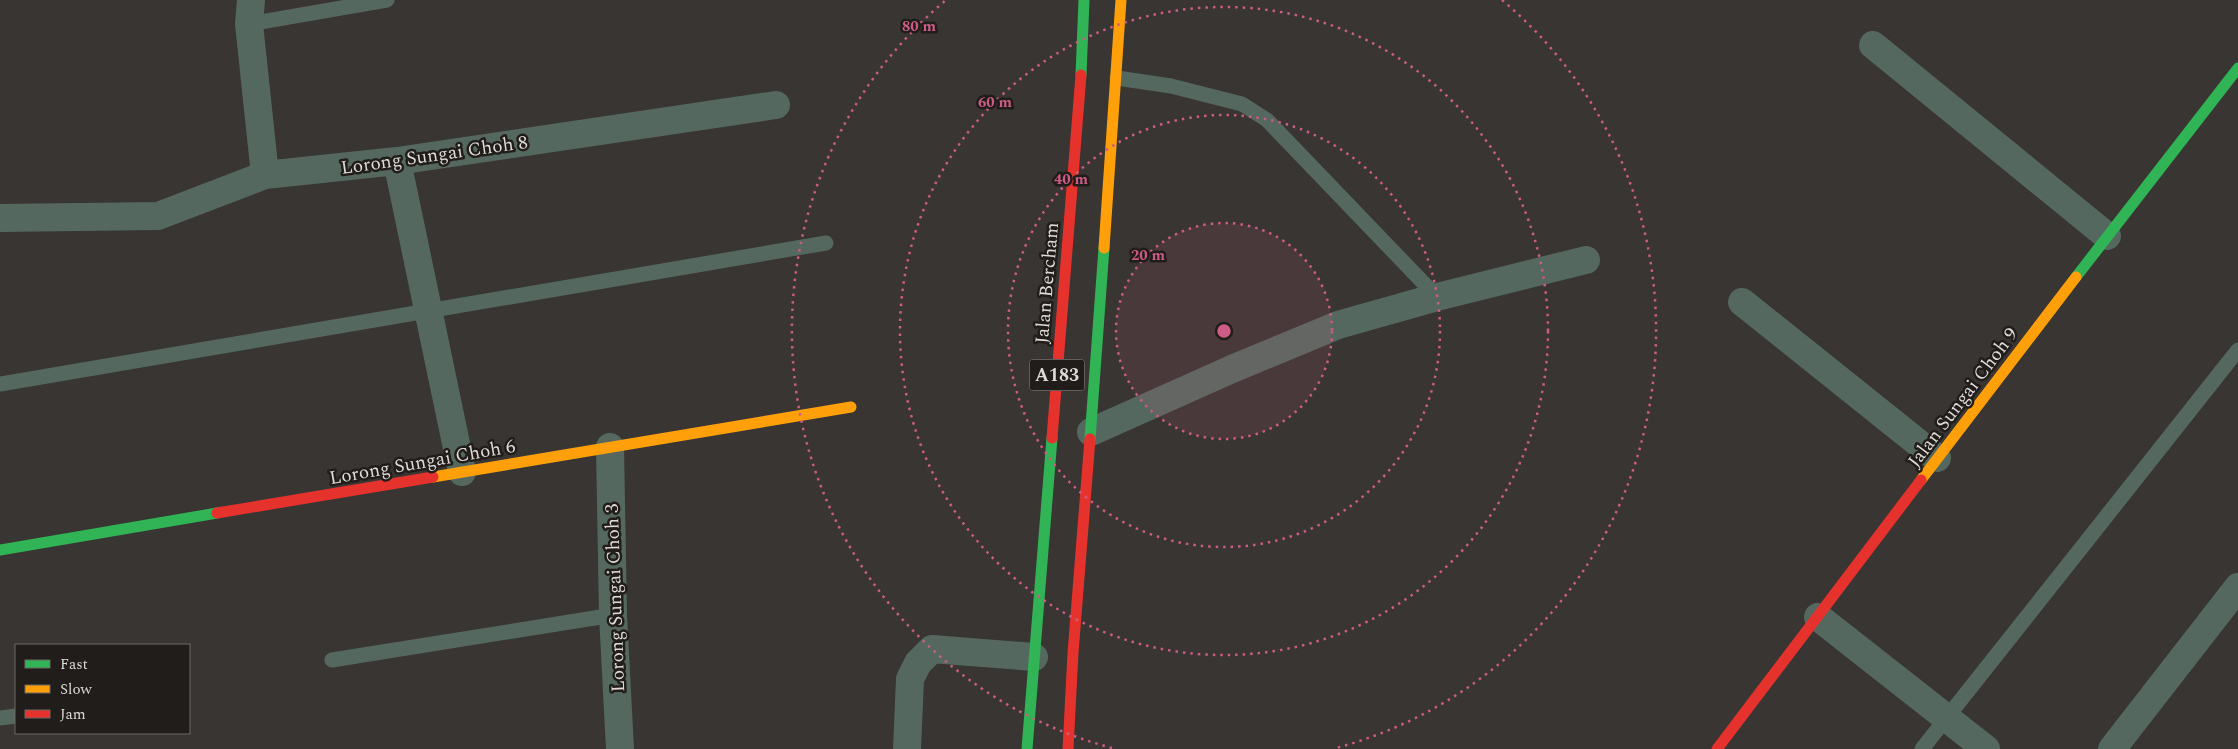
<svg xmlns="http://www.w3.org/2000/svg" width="2238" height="749" font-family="Spectral,serif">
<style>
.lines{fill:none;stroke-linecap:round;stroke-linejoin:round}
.lane{stroke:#55685f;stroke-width:15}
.street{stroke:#55685f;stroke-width:28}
.fast{stroke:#30b455;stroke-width:11}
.slow{stroke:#ff9f0a;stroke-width:11}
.jam{stroke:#e5322d;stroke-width:11}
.ring{fill:none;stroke:#cc5c86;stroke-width:2.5;stroke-dasharray:2.5 5}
.labels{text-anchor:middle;stroke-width:5;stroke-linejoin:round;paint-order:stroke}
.shield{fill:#201d1a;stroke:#a6a19e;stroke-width:1}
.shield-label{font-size:18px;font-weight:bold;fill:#dfdad6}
.street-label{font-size:19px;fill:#dfdad6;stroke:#201d1a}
.centre{fill:#cc5c86;stroke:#201d1a;stroke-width:2.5}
.ring-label{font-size:15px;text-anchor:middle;font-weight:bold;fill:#cc5c86;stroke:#201d1a;stroke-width:5;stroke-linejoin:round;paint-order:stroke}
</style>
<rect width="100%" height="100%" fill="#383532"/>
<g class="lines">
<path class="lane" d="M249,24l138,-24
M1117,78l54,8 71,18 25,16 170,177
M0,384l826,-141
M332,660l281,-45
M0,718l16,-2
M1922,749l316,-399"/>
<path class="street" d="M251,0l-2,24 16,151 132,-14 379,-56
M1873,45l234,191
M397,161l65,311
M0,218l158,-2 107,-41
M1742,302l195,156
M1091,432l141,-63 106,-44 99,-28 149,-37
M610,447l3,168 7,134
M1818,617l168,132
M907,749l3,-70 8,-16 14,-14 102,8
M2112,749l126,-162"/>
<path class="fast" d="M1081,75l3,-75
M2076,277l162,-209
M1090,439l14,-191
M0,550l217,-37
M1027,749l25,-311"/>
<path class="slow" d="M1104,248l17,-248
M433,477l418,-70
M1921,480l155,-203"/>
<path class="jam" d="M1052,438l29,-363
M217,513l216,-36
M1068,749l5,-96 17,-214
M1717,749l204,-269"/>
</g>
<circle cx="1224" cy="331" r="108" fill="#cc5c86" fill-opacity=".12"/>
<g class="ring">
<circle cx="1224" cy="331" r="108"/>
<circle cx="1224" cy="331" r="216"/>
<circle cx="1224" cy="331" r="324"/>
<path d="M1112 748A432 432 0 0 1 946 0M1502 0A432 432 0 0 1 1336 748"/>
</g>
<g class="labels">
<rect class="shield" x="1029.5" y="359.5" width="55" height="31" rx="4"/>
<g class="shield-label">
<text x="1057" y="381">A183</text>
</g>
<g class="street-label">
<text transform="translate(434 154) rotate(-8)" y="7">Lorong Sungai Choh 8</text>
<text transform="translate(1046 283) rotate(-85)" y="7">Jalan Bercham</text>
<text transform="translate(1962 397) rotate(-53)" y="7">Jalan Sungai Choh 9</text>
<text transform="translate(422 461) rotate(-10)" y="7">Lorong Sungai Choh 6</text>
<text transform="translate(614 598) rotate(-92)" y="7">Lorong Sungai Choh 3</text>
</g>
</g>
<circle cx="1224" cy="331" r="8" class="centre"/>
<g class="ring-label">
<text x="919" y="31">80 m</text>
<text x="995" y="107">60 m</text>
<text x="1071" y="184">40 m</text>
<text x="1148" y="260">20 m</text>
</g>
<rect x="15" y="644" width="175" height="90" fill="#201d1a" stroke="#6c6965"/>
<rect x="25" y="660" width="25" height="8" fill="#30b455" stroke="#6c6965"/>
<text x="60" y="669" font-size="15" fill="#dfdad6">Fast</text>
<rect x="25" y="685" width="25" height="8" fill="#ff9f0a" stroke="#6c6965"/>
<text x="60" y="694" font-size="15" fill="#dfdad6">Slow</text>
<rect x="25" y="710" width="25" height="8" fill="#e5322d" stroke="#6c6965"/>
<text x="60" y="719" font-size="15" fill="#dfdad6">Jam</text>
</svg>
